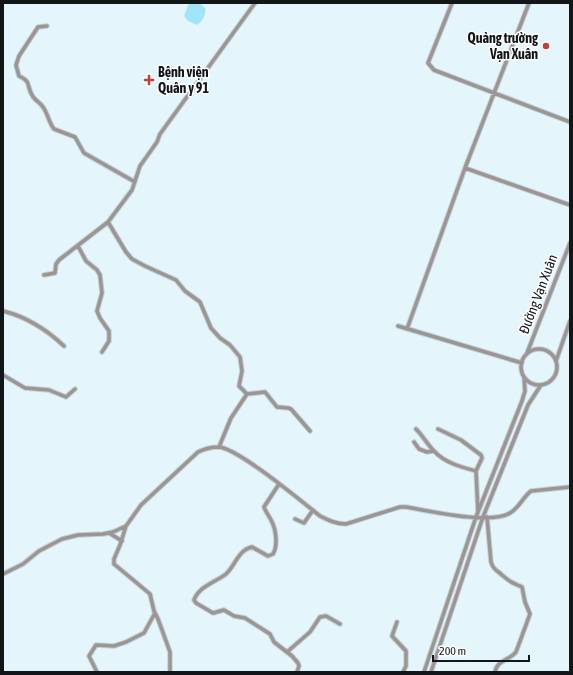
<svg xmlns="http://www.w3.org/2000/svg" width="573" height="675" font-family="'Asap Condensed',sans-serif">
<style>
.water{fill:#a2e5fb}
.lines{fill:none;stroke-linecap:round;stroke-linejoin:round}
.minor-casing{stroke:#c2d1d7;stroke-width:5.5}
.minor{stroke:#9d9594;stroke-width:3.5}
.poi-dot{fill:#cb3e35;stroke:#fff;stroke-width:1.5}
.labels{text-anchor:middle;stroke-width:3;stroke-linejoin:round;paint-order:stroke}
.poi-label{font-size:14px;font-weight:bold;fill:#111719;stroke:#fff;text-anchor:end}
.street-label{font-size:14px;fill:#111719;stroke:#fff}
</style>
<rect width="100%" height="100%" fill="#e4f5fb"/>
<path class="water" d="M189,3h11l5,5c2,6 -3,14 -8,17l-9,-4 -4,-5z"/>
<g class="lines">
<g class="minor-casing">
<path id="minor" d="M452,3l-24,60 6,7 136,52
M47,26l-9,1 -19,29 -3,9 3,11c13,6 7,9 13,19 2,5 8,7 11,12 5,7 6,16 11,22l21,8 9,16 51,29
M465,168l105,37
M78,246l8,15 11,9 3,5 2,18 -5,18 3,7 9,13v10l-7,11
M44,275l11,-2 1,-9 3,-4 49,-38
M3,311c24,6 44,19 61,35
M398,326l124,37
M407,329l58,-161 64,-165
M521 367a18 18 0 1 1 36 0a18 18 0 1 1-36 0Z
M527,353l43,-110
M556,361l14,-40
M3,375l22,13 24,2 17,7 9,-8
M247,394l18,-2 12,15 11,1 3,1 19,22
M416,429c7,7 11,15 18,22 11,12 27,16 42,20
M438,429l23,11 20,15 1,3 -6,13 2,41
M414,442l5,7 8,3 7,-1
M219,447l12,-29 16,-24 -8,-8 3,-15 -2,-14 -10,-12 -10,-7 -9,-10 -11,-26 -15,-11 -9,-11 -31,-14 -13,-7 -6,-7 -18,-30 24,-32 8,-24 17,-24 3,-8 95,-131
M279,484l-15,23c2,6 6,10 8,15 4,8 6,24 1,32l-5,2 -16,-9c-14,3 -17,19 -26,27 -10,8 -27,12 -32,26l2,3 17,10 11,-3 10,6 11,2 25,16 4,8 18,14 6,7 1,3 -2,6
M487,517l4,45c3,9 5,7 11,13 8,7 11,8 20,12l3,15 5,12 -14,38c-6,8 -19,8 -21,20
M295,519l9,4 9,-13
M126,526l-6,19 -6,14v5l36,30 4,17 4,8 12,33v20
M109,533l13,8
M3,574l20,-10 16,-13 23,-12 16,-4 25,-1 10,-2 13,-6 15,-21 57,-53c6,-3 15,-5 21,-5 20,2 82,54 101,69 8,4 16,8 26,8l54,-17h6c23,4 84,18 104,6 9,-5 13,-16 21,-22l39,-4
M397,622l-5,14 14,15v15l-3,6
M287,652l23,-20 10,-15 6,-1 14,8
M97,672l-8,-16 7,-11 18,1 12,-4 18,-9 11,-20
M424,672l52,-155 46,-116 3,-10 -1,-14
M431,672l52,-155 45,-112 13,-20"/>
</g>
<use href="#minor" class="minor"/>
</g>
<g class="poi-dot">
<circle cx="546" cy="46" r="4"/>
<path d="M147 74h4v4h4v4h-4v4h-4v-4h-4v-4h4z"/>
</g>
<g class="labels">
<g class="poi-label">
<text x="538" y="43">Quảng trường<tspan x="538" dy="16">Vạn Xuân</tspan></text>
<text x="158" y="77" text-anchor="start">Bệnh viện<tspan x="158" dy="16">Quân y 91</tspan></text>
</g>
<g class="street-label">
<text transform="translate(538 294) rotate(-69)" y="5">Đường Vạn Xuân</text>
</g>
</g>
<rect width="573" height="675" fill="none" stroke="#111719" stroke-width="8"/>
<path d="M433 655v6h96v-6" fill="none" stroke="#111719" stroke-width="2"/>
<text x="439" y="655" font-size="12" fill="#111719" stroke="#ffffff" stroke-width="3" paint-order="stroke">200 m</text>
</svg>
